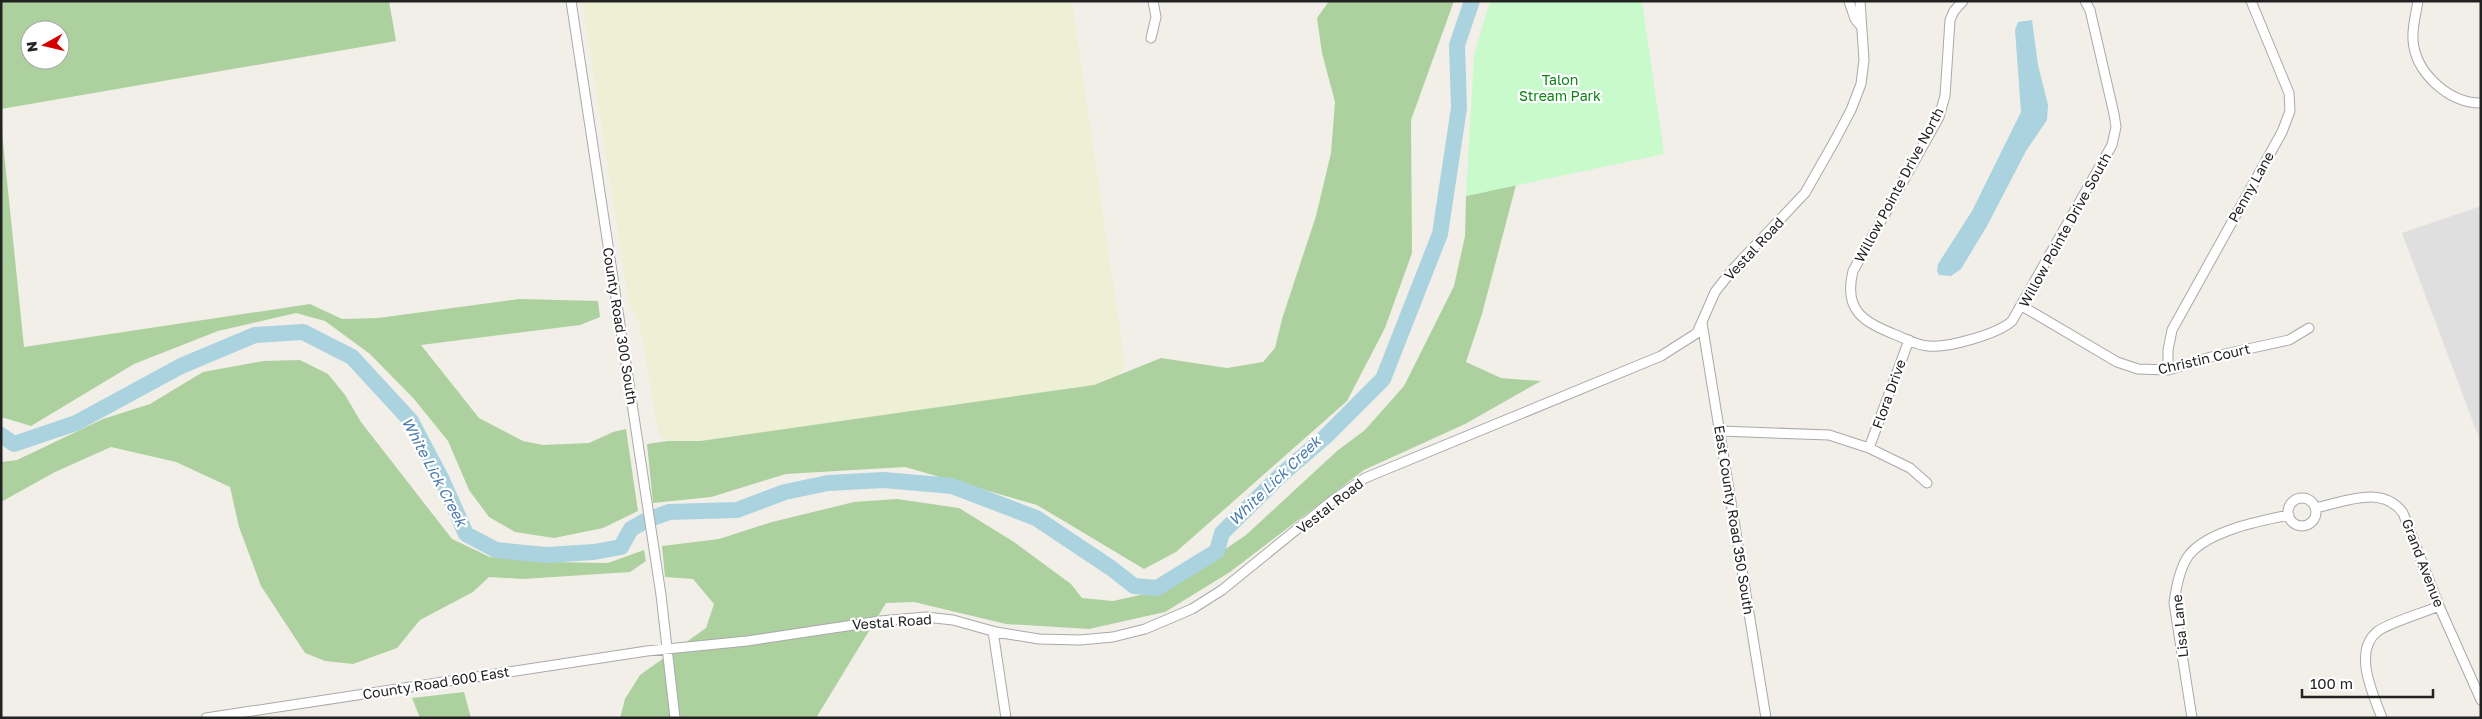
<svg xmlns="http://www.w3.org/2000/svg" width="2482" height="719" font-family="'Golos Text',sans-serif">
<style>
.residential{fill:#e0dfdf}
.farmland{fill:#eef0d5}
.forest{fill:#add19e;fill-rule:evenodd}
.park{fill:#c8facc}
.water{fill:#aad3df}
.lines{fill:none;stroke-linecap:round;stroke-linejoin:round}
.river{stroke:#aad3df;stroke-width:16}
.minor-casing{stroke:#a9a9a9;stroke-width:11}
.minor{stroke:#fff;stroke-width:9}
.labels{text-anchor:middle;stroke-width:4.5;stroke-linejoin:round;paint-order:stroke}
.park-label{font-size:14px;fill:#0c8416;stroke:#fff}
.street-label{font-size:14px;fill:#222;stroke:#fff}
.water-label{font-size:15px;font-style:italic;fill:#4a7aab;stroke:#fff}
</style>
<rect width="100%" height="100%" fill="#f2efe9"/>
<path class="residential" d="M2481,206v237l-79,-210z"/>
<path class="farmland" d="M582,1h490l53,364 -5,9 -26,11 -394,56h-32l-7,-4 -4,-10 -17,-101 -11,-21z"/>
<path class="forest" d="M1,1h388l7,40 -395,68zM30,30h30v30h-30z
M1329,1h125l-43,119 1,133 -27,75 -38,73 -171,151 -32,17 -107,-64 -132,-38 -119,7 -75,23 -58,6 -6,-59 21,-3h32l394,-56 67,-27 66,10 36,-6 12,-14 7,-29 34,-103 15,-63 4,-51 -13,-49 -5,-35z
M1,122l23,225 286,-43 32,15 36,-1 142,-19 78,2 2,16 -20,8 -159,20 58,73 44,23 20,4 46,-2 24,-11 13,-3 12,82 -35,17 -49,10 -39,-6 -26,-15 -20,-27 -21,-49 -34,-42 -44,-45 -45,-33 -29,-8 -78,18 -84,33 -103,62 -30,-9z
M1516,185l-34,129 -16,48 35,16 40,3 -76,43 -101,46 -134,102 -65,40 -76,17 -83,-5 -92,-22 -28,1 -70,115h-196l5,-19 15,-24 66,-47 8,-24 -21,-25 -28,-2 -3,-31 57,-7 53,-17 82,-20 43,-3 62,9 55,34 57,42 11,14 31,3 54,-12 79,-54 91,-84 28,-21 39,-44 50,-100 11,-50 1,-40z
M300,360l28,14 17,21 16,27 91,117 38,18 59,5 59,1 36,-13 2,11 -16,11 -107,7 -34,-2 -16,15 -53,28 -23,28 -44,16 -28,-3 -20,-8 -44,-67 -22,-59 -9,-40 -54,-25 -65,-15 -56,25 -54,30v-40l16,-2 86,-41 47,-15 53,-32 60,-11z
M464,692l7,26h-51l-8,-20z"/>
<path class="park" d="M1490,1h152l22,153 -198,42 8,-141z"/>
<path class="water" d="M2032,20l6,45 10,40 -1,15 -21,31 -39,75 -26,43 -10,7 -12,-1 -2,-4 1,-7 34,-53 49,-99 -6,-82 3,-8z"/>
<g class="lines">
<path class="river" d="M1,435l13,9 62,-21 105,-57 74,-31 48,-3 49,25 59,64 31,59 24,54 30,16 50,5 48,-3 27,-5 10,-18 14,-8 24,-9 68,-2 48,-18 43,-9 56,-3 68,6 84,32 75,50 23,18 23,2 60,-37 5,-18 60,-59 43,-37 58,-58 57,-145 19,-126 -2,-63 15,-44"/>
<g class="minor-casing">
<path id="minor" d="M571,1l90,594 14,123
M1849,1l6,18 5,6
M1963,1l-9,10 -4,9 -5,76 -6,21 -86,154c-10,40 11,51 43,64 10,4 22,11 33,11 19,2 69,-12 83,-25l100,-176 4,-18 -2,-13 -24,-104 -5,-9
M2418,1c-2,13 -6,26 -5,39 2,32 35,63 68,63
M1151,38l5,-21 -3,-16
M2022,306l95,56 21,7 30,1 43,-13 78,-17 20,-12
M1702,323l64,395
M2168,370v-20l4,-20 110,-198 8,-21 -1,-18 -38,-92
M1720,431l109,4 40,13 41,20 17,15
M1869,448l40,-108
M2288 512a14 14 0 1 1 28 0a14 14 0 1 1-28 0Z
M2315,508c30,-6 67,-24 88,5l36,93 42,94
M993,631l13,87
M206,718l441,-67 100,-10 133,-20 46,-4 27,3 43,12 43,7 41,1 33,-3 32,-8 47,-20 30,-19 111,-90 32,-22 296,-122 36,-23 18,-41 18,-23 72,-76 29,-51 17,-32 10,-26 3,-24 -4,-59
M2192,718l-18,-115c2,-15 6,-36 15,-48 19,-24 70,-34 100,-40
M2382,718c-9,-24 -30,-67 -4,-87 13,-9 45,-18 61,-25"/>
</g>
<use href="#minor" class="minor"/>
</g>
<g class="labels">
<g class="park-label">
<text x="1560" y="85">Talon<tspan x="1560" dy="16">Stream Park</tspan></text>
</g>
<g class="street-label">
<text transform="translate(1899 185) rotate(-62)" y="5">Willow Pointe Drive North</text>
<text transform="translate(2251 187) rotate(-61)" y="5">Penny Lane</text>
<text transform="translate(2065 230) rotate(-61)" y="5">Willow Pointe Drive South</text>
<text transform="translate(1754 249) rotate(-47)" y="5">Vestal Road</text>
<text transform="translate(620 326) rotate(81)" y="5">County Road 300 South</text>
<text transform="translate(2204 359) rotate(-13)" y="5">Christin Court</text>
<text transform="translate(1889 394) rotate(-70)" y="5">Flora Drive</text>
<text transform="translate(1330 506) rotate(-38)" y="5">Vestal Road</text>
<text transform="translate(1734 520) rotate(81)" y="5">East County Road 350 South</text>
<text transform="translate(2423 563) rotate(69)" y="5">Grand Avenue</text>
<text transform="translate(892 622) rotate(-4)" y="5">Vestal Road</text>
<text transform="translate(2180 626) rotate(-96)" y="5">Lisa Lane</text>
<text transform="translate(436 683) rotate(-9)" y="5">County Road 600 East</text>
</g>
<g class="water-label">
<text transform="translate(434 472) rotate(62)" y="5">White Lick Creek</text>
<text transform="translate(1275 481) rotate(-44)" y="5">White Lick Creek</text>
</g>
</g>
<rect width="2482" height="719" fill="none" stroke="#222222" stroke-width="5"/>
<g transform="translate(45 45) rotate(262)"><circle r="24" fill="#ffffff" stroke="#a7a7a7"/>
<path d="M0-4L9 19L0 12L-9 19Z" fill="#d40000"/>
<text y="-8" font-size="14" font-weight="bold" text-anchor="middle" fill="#222222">N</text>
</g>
<path d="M2302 689v8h131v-8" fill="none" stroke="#222222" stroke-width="2.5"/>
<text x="2310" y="689" font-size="15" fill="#222222" stroke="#ffffff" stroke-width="4" paint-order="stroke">100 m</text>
</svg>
